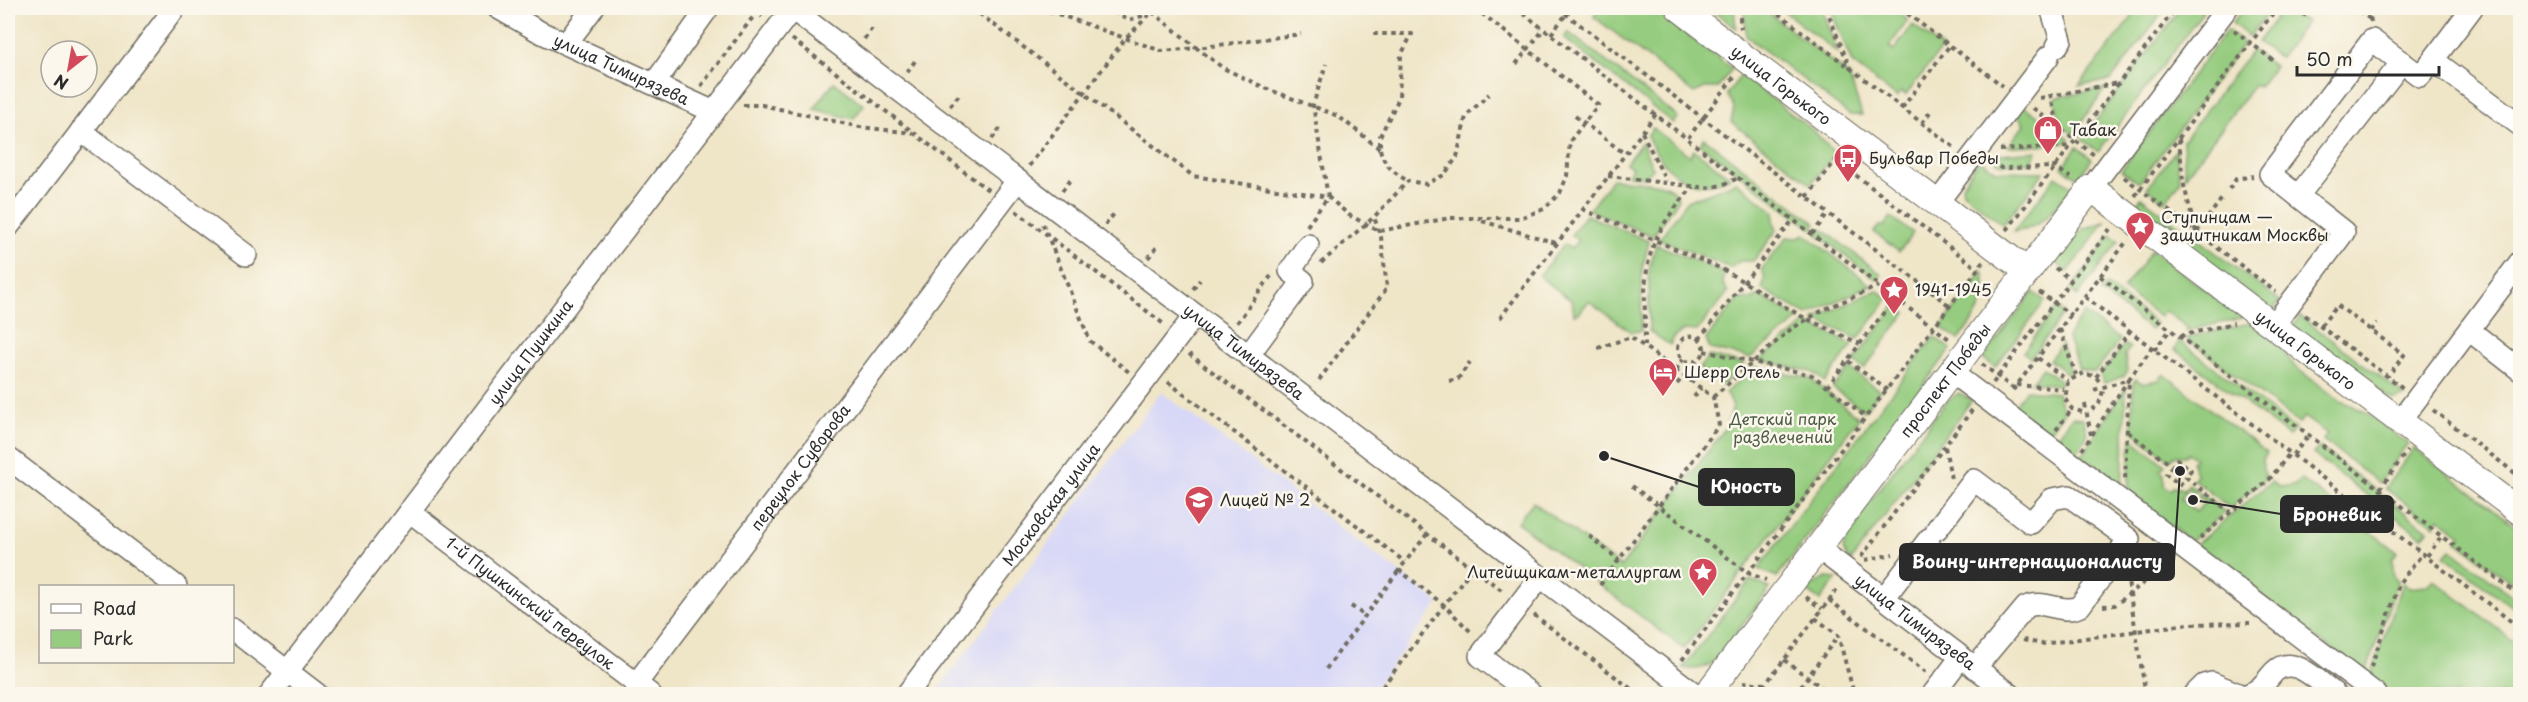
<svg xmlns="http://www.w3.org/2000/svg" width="2528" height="702" font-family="'Playpen Sans',sans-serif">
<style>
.built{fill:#d7d7f8}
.green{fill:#95cc7f;stroke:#607c55;stroke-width:1.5}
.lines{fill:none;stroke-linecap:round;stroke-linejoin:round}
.minor-casing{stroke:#706c62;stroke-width:24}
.major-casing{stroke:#706c62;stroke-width:28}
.path{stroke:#706c62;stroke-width:4;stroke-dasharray:4.5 4.5;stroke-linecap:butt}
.minor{stroke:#fff;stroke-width:21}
.major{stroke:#fff;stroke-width:26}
.labels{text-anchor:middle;stroke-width:5;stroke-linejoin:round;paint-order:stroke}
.street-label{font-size:16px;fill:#2b2b2b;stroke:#fbf7ec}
.poi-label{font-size:16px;fill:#2b2b2b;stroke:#fbf7ec;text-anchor:start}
.park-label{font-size:16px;fill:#4b5b44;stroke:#fbf7ec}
.leader{fill:none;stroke:#2b2b2b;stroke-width:2}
.callout-dot{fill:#2b2b2b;stroke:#fbf7ec;stroke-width:2}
.callout{fill:#2b2b2b;stroke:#2b2b2b;stroke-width:2}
.callout-label{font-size:18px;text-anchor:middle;font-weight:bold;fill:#fff}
</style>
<rect width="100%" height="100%" fill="#fbf7ec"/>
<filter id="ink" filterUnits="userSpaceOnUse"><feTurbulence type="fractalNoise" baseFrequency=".0167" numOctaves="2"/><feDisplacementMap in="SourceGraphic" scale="12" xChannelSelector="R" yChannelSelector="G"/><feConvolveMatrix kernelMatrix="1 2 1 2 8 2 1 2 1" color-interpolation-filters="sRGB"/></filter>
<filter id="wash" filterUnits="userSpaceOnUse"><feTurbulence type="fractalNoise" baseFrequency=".008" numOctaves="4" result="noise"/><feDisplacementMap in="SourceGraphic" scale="24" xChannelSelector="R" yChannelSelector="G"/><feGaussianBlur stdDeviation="1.35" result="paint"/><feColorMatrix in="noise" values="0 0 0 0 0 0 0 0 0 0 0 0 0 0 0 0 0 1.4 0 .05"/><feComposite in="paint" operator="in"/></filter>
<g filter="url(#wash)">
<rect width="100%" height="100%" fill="#efe5c7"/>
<path class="built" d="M1161,392l278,211 -69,91h-435z"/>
<path class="green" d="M1597,8h56l79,61 -14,19h-13l-11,5 -100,-76z
M1709,8h25l2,20z
M1744,8h18l87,67 13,40h-12l-104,-79z
M1780,8h41l17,45z
M1830,8h62l16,12 -19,27 5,3 19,-25 29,23 -36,47 -5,-3 -4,5 -45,-34z
M2139,8h27l-55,72 -32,6z
M2181,8h16l6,4 -105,140 -16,-13z
M2244,8h28l-23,29 -17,-14z
M2283,8l24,14 -27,36 -22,-16z
M2227,30l17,13 -105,140 -18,-13z
M1568,32l110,85 -5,6 -109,-85z
M2252,50l22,16 -16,21 -4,-2 -69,92 -2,-36z
M1741,75l73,56 21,23 -24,30 -80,-62 3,-14 -7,-14z
M834,82l30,23 -11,14 -39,-10z
M2106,88l-33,46 -11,-8 -8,-28z
M2021,104l48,35 -3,4 -58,4 16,-23 -8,-12z
M1653,128l37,28 4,-6 36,27c-40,22 -67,-8 -83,-41z
M1704,138l112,86 -4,5 -112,-85z
M1642,142l11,27 -8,8 -17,-2 4,-7 -6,-5z
M2077,147l15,12 -14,19 -16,-11z
M2176,150l4,32 -15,20 -18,-14z
M2037,151l-6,12 -30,1 -5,-3 4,-7z
M1979,159l18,12 47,1 -41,53 -40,-33 -1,-6z
M2056,176l16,11c-17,21 -30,42 -59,45z
M1612,179c18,3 60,-1 66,19l-2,5 -23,33 -64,-26z
M1736,182l38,29v11l3,8 -24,31h-13l-10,7 -71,-29 28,-38z
M2141,197l139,104 -7,10 -139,-104z
M1586,215l63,26 -7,30 -1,60 -10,1 -42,-31 -10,12 -5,1 -2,-13 -33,-25 25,-32 7,5 7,-9 -7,-5z
M1891,217l22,16 -14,19 -25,-20 6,-7 3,2z
M2105,222l-37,50 -14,-10 29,-33z
M1821,228l60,46 -4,6 -60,-46z
M1805,234l66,51 -64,30 -45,-26 3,-10 -3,-10 25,-32 10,1z
M2111,235l8,6 -41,55 -8,-6z
M1656,244l68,29 -1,11 5,8 -31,39 -13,-1 -10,7 -4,8 -21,-14v-61z
M2152,250l90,68 -56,13 2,-3 -23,-17 -5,6 -37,-28z
M1983,271c9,29 -9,47 -24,69l-18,-13z
M2106,285l50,38 -5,7 -50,-38z
M1877,290l11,9 -30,40 -44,-20z
M2033,292l12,9 -50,66 -12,-9z
M1759,295l41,24 -50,39 -40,-9 -4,-10 32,-40h12z
M1896,305l10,8 -42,56 -10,-8z
M2056,308l8,5 -33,45 -8,-6z
M2084,313l36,27 -25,32 -16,-3 -12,-32z
M2300,316l105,80 -11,4 -6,-3 -95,-71z
M1807,323l46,22 -28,37 -13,-10 -52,-12z
M2250,323l26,19 19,25 44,33 26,12 43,32 -29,39 -56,-43 4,-6 -23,-17 -5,6 -113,-85z
M1934,337l17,12 -174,228 -19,-8z
M2180,341l115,88 -6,7 -115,-87z
M2061,344l9,27 -3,2 -18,-13z
M2125,344l5,4 -5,6 2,18 -3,4 -20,7 -4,-8z
M1709,356l35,8 -22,21 -23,-17z
M1755,367l54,11 50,40 -175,231 -167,-127 16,-20 88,65 106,-141 6,-20 -7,-14z
M1849,368l31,23 -16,20 -31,-23z
M2043,368l18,13 -3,4 -26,-3z
M2164,374l103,79 -5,6 2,17 3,2 -37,30 -37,-29 4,-4 -5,-13 3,-3 -7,-6 -3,3h-12l-3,4 -38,-29 1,-48 3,-4 6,4 17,-3z
M2126,387l-4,101 -41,-31z
M2026,390l31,3 7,19 -16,21 -35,-26z
M1959,393l13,7 -122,162 -7,-13 5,-18 97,-128z
M2072,417l11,1 4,18 -12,18 -19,-15z
M2131,438l34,27 -5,6 4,3v11l6,5 3,-3 12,2 4,-5 8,6 -2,3 -7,-5 -8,11 16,13 9,-10 -7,-6 2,-3 25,19 -34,29 -63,-47z
M2319,447l109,83 -6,7 -109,-83z
M2414,448l106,81v60l-63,-48 4,-6 -22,-17 -5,7 -49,-37z
M2301,479l96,73 -5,7 2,18 4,3 -33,95 -170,-130 76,-63 8,5 17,-2z
M2451,549l69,53v11l-75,-57z
M1825,578l12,1 -17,22 -15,-12z
M2433,579l87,67v48h-129l-21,-16 32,-95 7,5 18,-2z
M1750,580l20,8 -51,68c-11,12 -20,15 -36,12z"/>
</g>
<g filter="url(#ink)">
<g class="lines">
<g class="minor-casing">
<g id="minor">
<path id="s1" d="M498,8l42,24 174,80"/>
<path d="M2051,8l10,32 -4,6"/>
<path d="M2472,8l-39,52 87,65"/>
<path id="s2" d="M792,9l903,685"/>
<path d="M566,44l27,-36"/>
<path d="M654,84l54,-76"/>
<path d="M81,131l165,124"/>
<path d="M2091,188l136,-180"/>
<path d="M2298,196l104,-134"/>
<path d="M1937,203l111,-146"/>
<path d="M8,227l167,-219"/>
<path d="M2273,326l71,-94 -74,-58 102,-134 48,36 13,-16"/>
<path d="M2469,330l51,40"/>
<path d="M1248,356l55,-75 -13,-10 18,-26"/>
<path d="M1951,372l425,322"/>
<path d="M2400,421l120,-159"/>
<path d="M8,458l168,128"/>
<path id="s3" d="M409,511l241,183"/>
<path d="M1937,529l37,-49 57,43 21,-24 17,-3 60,43 -49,67c-17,10 -36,-8 -54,1l-51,61"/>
<path id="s4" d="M1818,548l192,146"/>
<path d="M1884,598l45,-59"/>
<path d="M232,629l85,65"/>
<path id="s5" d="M636,684l381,-503"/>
<path id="s6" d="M270,694l523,-686"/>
<path id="s7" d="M907,694l288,-379"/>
<path d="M1531,694l-51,-38 60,-79"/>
<path d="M1933,694l28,-37"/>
<path d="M2195,694l9,-9 8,-2 26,11"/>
<path d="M2249,694c12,-4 17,-13 25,-22 19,-19 45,10 61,22"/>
</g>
</g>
<g class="major-casing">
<g id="major">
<path id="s8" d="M1679,8l348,263"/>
<path id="s9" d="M1707,694l384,-506 429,324"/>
</g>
</g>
<path class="path" d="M727,8l29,4 6,5
M972,8l221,168 135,21 21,18 30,16 71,-13h70l24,-9 16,-16 7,-17 3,-35 28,-36 -123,-97
M1041,8l120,43 36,-3 26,20 42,20 73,28 42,33v-13l19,-38 2,-43 11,-21h-41
M1106,8l23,12 17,-5
M1516,8l433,331
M1558,8l392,298
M1739,8l2,21
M1771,8l184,140
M1826,8l24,60
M1900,8l103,78
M2295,8l11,8
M2359,11l11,8
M1152,12l45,36 104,-14
M2371,22l-1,-6 6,-8
M2234,30l40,31
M1551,34l20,-26
M792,39l196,151
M864,39l8,-11
M1516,64l28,-35
M907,72l8,-11
M701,86l55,-73
M2050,94l9,34
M2040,98l78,-15
M743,105h19l98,22 53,6
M950,106l9,-11
M1902,108l48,-63
M2033,108l61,47
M1575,116l50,38
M1922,123l8,-11
M1642,132l24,49
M1688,138l46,-61
M992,139l9,-12
M2179,139l4,43 13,50
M1380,149c4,16 14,24 28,32
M2000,150l71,-4
M1991,162l10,6 54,-1 16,11
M1029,166l96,-127 31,-31
M1608,176l99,12 15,-3 16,-7
M2124,177l152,115
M2229,189l7,-10 17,-3
M1062,191l8,-11
M2135,196l142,-188
M1807,197l29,-37 142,109
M1582,209l140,60 79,47 59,28
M1016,211l149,114
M1482,221l74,22
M1043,224l47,117 39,31
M1105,225l9,-11
M1307,226l21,-29 -15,-92 13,-41
M2007,230l169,-222
M2197,232l26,-35
M1812,234l16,-20
M1148,258l9,-11
M1321,263l53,-46 34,-36 18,3 18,-9 13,-18 9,-41 23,-22
M2055,268l16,12
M2100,276l420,320
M1193,289l7,-9
M2039,292l32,23
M2085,297l435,331
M2305,315l98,73
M1500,318l156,-204
M1237,323l34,-47
M2321,326l16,-21 67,50 -16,21
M2060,329l16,46
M2371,331l6,-8
M2180,336l54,-13
M1678 349a13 13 0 1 1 26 0a13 13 0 1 1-26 0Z
M1699,339l94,-119
M1645,346c0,-74 -6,-100 48,-159
M1598,348l33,-11 82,60 6,28 -121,163
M2154,350l16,-20
M1704,351l108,24 54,42
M1189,354l315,238
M2038,358l30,23
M1848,361l39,29
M1982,364l32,25
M1676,370l7,-11
M2096,377l34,-46
M1319,380l68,-92 -6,-51 -7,-20
M1449,381l9,-2 12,-17
M1168,382l237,180
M1993,383l117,-154
M1677,384l7,-8
M2017,385l47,4
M1827,387l68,-89
M2013,390l114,-149
M2094,390l35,-11 23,-31
M1694,397l7,-9
M1713,397l78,-68 32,-19 56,-24
M2085,404l6,31
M2092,410l7,-6 4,-13
M2433,410l87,67
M2082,412l-10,-3 -7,-10 3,-18 16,-8 12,4 5,7
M2056,430l16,-21
M2128,432l44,34 5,-7 14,11 -5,7 44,35
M1945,447l6,31
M2082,450l47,-71 -4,101
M2293,455l16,-20
M2172,466l-6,8 14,11 6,-8
M1632,486l116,87 18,7
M2380,489l27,-38
M1427,534l-28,36 45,35 29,29
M1589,536l30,24
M2200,538l69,-58 21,-27
M2427,556l15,-20
M1861,557l111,-147
M1865,560l28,-6
M2127,575l17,109 5,10
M1806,597l16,12
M1829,600l97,72
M1351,606l14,10
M2103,606l12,-1 56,-43
M1534,615l104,79
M1815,618l23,17 16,59
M2023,640l19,4 146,-20 62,-1
M1682,660l301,-398
M1784,660l40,29
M2371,667l29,-85 23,-29
M1326,669l73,-99
M1743,682l22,2
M1377,694l95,-126
M1758,694l81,-107
M1795,694l43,-58
M1820,694l4,-5 6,5"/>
<use href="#minor" class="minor"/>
<use href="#major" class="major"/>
</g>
</g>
<defs>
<g id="shop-pin" transform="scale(1.5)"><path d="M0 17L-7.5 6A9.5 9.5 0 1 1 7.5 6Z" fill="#d1495b" stroke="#fbf7ec"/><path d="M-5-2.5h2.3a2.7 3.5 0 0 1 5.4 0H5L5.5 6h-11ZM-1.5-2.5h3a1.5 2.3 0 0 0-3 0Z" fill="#fff"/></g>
<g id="bus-pin" transform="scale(1.5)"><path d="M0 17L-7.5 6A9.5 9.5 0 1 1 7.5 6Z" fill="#d1495b" stroke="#fbf7ec"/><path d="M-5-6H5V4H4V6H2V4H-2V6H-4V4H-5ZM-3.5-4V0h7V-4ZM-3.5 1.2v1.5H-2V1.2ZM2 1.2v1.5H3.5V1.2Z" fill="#fff"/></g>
<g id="sight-pin" transform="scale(1.5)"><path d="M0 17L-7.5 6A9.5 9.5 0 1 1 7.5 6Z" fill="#d1495b" stroke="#fbf7ec"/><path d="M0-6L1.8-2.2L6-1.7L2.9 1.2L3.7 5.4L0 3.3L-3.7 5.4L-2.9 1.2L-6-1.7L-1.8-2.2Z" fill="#fff"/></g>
<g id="hotel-pin" transform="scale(1.5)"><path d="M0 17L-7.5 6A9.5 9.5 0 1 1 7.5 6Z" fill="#d1495b" stroke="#fbf7ec"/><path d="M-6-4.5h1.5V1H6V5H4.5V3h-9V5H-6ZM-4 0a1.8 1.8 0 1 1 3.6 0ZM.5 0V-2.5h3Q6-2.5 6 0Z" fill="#fff"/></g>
<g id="school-pin" transform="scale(1.5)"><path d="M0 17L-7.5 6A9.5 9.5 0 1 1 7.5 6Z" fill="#d1495b" stroke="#fbf7ec"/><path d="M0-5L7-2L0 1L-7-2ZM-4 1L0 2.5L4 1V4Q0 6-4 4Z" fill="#fff"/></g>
</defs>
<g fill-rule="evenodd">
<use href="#shop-pin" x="2048" y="130"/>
<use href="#bus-pin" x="1848" y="158"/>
<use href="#sight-pin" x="2140" y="226"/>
<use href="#sight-pin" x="1894" y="290"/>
<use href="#hotel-pin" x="1663" y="372"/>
<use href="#school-pin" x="1199" y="500"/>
<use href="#sight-pin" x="1703" y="572"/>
</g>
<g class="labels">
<g class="street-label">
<text dy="6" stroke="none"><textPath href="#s1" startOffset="138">улица Тимирязева</textPath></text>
<text dy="6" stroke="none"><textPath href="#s8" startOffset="128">улица Горького</textPath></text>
<text dy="6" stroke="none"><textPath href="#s9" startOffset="904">улица Горького</textPath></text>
<text dy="6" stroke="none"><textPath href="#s6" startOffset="430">улица Пушкина</textPath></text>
<text dy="6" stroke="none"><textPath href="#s2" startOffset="567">улица Тимирязева</textPath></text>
<text dy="6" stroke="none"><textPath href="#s9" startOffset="394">проспект Победы</textPath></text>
<text dy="6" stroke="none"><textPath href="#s5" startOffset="272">переулок Суворова</textPath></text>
<text dy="6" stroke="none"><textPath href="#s7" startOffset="238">Московская улица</textPath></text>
<text dy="6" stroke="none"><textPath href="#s3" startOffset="152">1-й Пушкинский переулок</textPath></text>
<text dy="6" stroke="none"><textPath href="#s4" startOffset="122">улица Тимирязева</textPath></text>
</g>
<g class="poi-label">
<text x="2069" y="136">Табак</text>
<text x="1869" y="164">Бульвар Победы</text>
<text x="2161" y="223">Ступинцам —<tspan x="2161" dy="18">защитникам Москвы</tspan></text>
<text x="1915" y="296">1941-1945</text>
<text x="1684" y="378">Шерр Отель</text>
<text x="1220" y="506">Лицей № 2</text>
<text x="1682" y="578" text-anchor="end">Литейщикам-металлургам</text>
</g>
<g class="park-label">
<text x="1783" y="425">Детский парк<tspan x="1783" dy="18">развлечений</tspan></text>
</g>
</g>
<path class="leader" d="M1604 456L1699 487M2193 500L2281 514M2180 471L2174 562"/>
<g class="callout-dot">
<circle cx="1604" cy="456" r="6"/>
<circle cx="2193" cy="500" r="6"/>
<circle cx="2180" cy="471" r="6"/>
</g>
<g class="callout">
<rect x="1699" y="469" width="95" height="36" rx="6"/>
<rect x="2281" y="496" width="112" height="36" rx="6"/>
<rect x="1900" y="544" width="274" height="36" rx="6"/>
</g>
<g class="callout-label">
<text x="1746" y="493">Юность</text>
<text x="2337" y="521">Броневик</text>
<text x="2037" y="568">Воину-интернационалисту</text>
</g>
<rect width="2528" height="702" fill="none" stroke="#fbf7ec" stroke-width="30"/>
<rect x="39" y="585" width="195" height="78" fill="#fbf7ec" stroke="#a8a59f" stroke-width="1.5"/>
<rect x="51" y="604" width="30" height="9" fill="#ffffff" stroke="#a8a59f" stroke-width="1.5"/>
<text x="93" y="615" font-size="18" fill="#2b2b2b">Road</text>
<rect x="51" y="630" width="30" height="18" fill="#95cc7f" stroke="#a8a59f" stroke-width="1.5"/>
<text x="93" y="645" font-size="18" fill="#2b2b2b">Park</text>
<g transform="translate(69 69) rotate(211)"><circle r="28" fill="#fbf7ec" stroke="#a8a59f" stroke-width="1.5"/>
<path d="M0-4.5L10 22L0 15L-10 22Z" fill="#d1495b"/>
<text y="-9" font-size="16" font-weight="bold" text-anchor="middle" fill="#2b2b2b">N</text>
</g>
<path d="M2297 66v9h142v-9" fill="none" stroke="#2b2b2b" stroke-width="3"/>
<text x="2306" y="66" font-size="18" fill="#2b2b2b" stroke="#fbf7ec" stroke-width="4.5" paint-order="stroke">50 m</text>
</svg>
